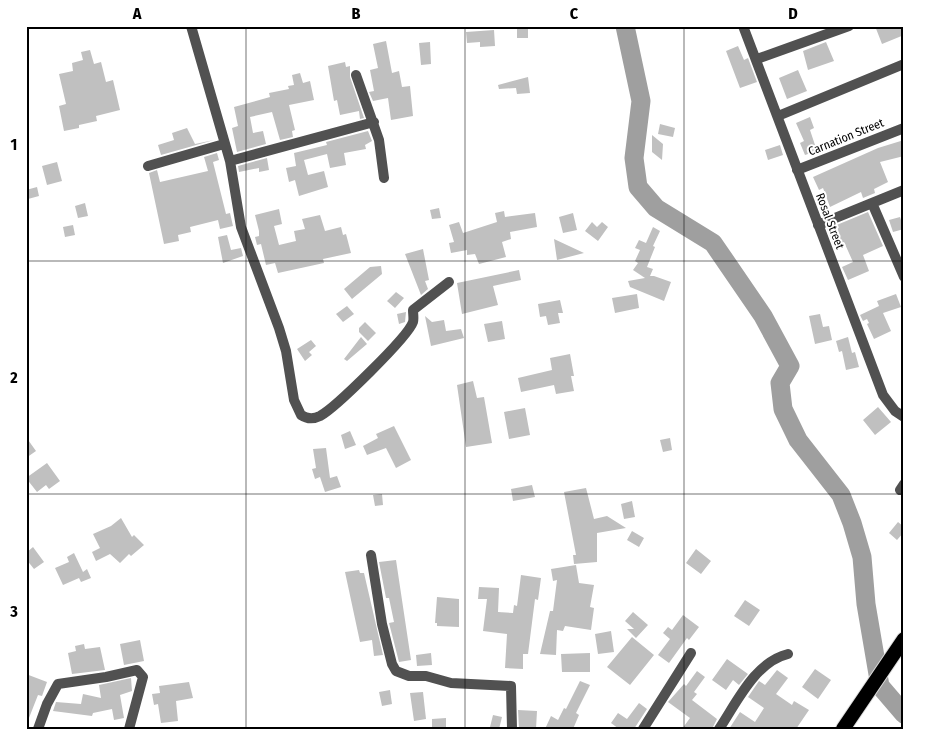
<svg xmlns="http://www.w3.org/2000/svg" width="930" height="755" font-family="'Fira Sans Condensed',sans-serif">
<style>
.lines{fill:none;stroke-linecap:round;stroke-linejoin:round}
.river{stroke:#9f9f9f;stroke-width:19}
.building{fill:#c0c0c0}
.trunk-casing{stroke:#dbdbdb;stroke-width:16}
.minor{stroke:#515151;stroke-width:10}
.trunk{stroke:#000;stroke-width:14}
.grid{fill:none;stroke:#000;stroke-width:1;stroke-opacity:0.55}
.labels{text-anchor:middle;stroke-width:4;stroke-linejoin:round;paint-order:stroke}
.street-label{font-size:12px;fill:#000;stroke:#fff}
.neatline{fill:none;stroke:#000;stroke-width:2}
.grid-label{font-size:16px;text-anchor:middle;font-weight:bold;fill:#000}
</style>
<rect width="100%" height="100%" fill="#fff"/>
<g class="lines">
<path class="river" d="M625,26l16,75 -7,57 4,29 18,21 57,35 50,73 27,50 -10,17 3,26 15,31 43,55 11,28 10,34 4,47 14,82 24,28"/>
</g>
<path class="building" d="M517,26h11v12h-11z
M875,26h29v9l-22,9z
M494,30l1,16 -15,1v-5l-13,1 -1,-11z
M386,41l6,32 7,-2 3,16 8,-1 3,30 -22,4 -3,-22 -15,3 -4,-9 5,-1 -4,-21 8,-2 -5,-24z
M430,42l1,22 -10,1 -2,-22z
M826,42l8,19 -26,9 -5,-19z
M738,46l6,14 4,-2 9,24 -17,6 -14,-37z
M90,50l4,14 7,-2 5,20 7,-2 7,30 -24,6 1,5 -18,4v3l-15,3 -5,-25 7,-2 -7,-30 14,-3 -1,-8 11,-3 -2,-8z
M345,62l1,5 4,-1v11l14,41 -4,1 -1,-8 -19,4 -3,-15 -3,1 -6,-35z
M798,70l9,21 -20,8 -8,-21z
M300,73l3,10 7,-2 4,19 -25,5 6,25 -3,1 1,6 -13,3 -8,-28 -22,5 3,16 10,-2 3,13 -29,8 -5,-24 6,-2 -4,-19 36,-10 -1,-4 20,-4 -1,-3 6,-1 -2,-10z
M528,77l2,16 -13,1 -1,-6 -17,1 -1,-4z
M810,117l4,11 -4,2 7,21 -12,4 -5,-12 4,-2 -8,-18z
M660,124l15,4 -2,9 -15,-3z
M187,128l8,16 19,-4 -53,15 -3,-10 16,-5 -2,-7z
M368,131l4,10 -7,4 1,4 -22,4 2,12 -16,3 -3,-14 -23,6 4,15 16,-4 4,16 -29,9 -4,-16 -6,2 -3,-14 10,-2 -2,-13 33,-8 -1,-3z
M652,135l11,9 -1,16 -10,-8z
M904,140v16l-24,6 8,20 -14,7 1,4 -12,5 -2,-6 -31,15 -7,-19 -4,2 -6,-13 65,-29z
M780,145l3,10 -15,5 -3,-10z
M217,153l2,7 -6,2 13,52 4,-1 3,13 -13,3 -2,-9 -28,7 1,5 -13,3 1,6 -15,3 -15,-71 8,-3 3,12 48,-11 -4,-14z
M267,158l2,12 -10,2v-4l-20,4 -1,-6z
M57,162l5,19 -15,4 -5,-19z
M37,187l2,9 -11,3 -2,-9z
M85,203l3,13 -10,2 -3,-12z
M439,208l2,10 -9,1 -2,-9z
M279,209l3,15 -8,2 5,19 17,-4 -2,-10 11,-2 -3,-10 18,-4 5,16 16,-4 2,8 3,-1 5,19 -28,6 1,4 -46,10 -3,-10 -9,2 -5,-21 -4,1 -2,-8 4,-1v-5l-4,-16z
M504,211l1,6 30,-4 2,14 -27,5 1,7 -9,3 4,15 -27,7 -4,-10 -8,1v-5l-16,3 -2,-10 5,-1 -5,-17 10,-3 4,11 34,-11 -2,-9z
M868,212l15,34 -20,9 6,16 -21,9 -6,-13 11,-5 -9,-20 -10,4 -7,-17z
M573,213l4,17 -14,3 -4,-16z
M900,217l4,12 -11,3 -4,-12z
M592,222l5,5 5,-5 6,5 -10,14 -13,-10z
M73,225l2,10 -10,2 -2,-10z
M653,227l7,4 -7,15 2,1 -8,20 6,2 -3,7h4l17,6 -7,19 -34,-14 -2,-6 17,-3 -12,-8 5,-7 -3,-2 5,-11 -5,-2 4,-8 7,3z
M227,235l4,15 10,-2 2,8 -20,7 -5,-26z
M554,239l30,14 -27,7z
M423,249l6,31 -4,1 3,8 -7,6 -16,-41z
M381,266l1,8 -30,25 -8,-10 26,-22z
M519,270l2,10 -28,6 5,19 -36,9 -5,-31z
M396,292l8,6 -9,10 -8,-7z
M637,294l2,14 -24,5 -3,-15z
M896,294l5,13 -18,6 8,18 -17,8 -7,-15 2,-1 -2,-4 -4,2 -3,-6 19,-9 -2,-5z
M560,300l3,13h-5l2,10 -12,2 -2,-9 -6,1 -2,-13z
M347,306l7,8 -11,8 -7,-8z
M406,312l-1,10 -6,2 -2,-10z
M820,314l3,13 6,-1 3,14 -17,4 -6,-28z
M425,316l7,6 12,-2 2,11 15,-2 3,9 -33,8z
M502,321l3,18 -17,3 -4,-18z
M365,322l11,11 -8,8 -9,-9v-4z
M361,337l6,7 -20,17 -3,-2z
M848,337l4,16 3,-1 4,15 -13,3 -4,-19 -3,1 -3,-11z
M311,340l5,6 -7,6 3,3 -7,6 -8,-12z
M570,354l4,22h-3l3,15 -18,3 -2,-9 -33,7 -3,-14 34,-8 -2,-12z
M473,381l4,17 7,-1 8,46 -26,4 -9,-62z
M878,407l13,15 -16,13 -12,-15z
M525,408l5,27 -21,4 -5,-27z
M394,426l17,34 -15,8 -10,-20 -19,7 -4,-9 15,-8 -2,-4z
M350,431l6,14 -11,4 -4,-14z
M26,437l10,14 -10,7z
M670,438l2,12 -9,2 -3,-12z
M326,448l4,30 7,-2 4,11 -16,5 -5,-15 -5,2 -3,-10 4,-1 -3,-19z
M47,463l13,18 -11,8 -3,-4 -9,7 -11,-14z
M532,485l3,12 -22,4 -2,-12z
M586,488l8,31 13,-3 19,12 -29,5v29l-23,2 -1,-9h3l-12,-63z
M382,494l1,11 -8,1 -2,-11z
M632,501l3,16 -11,2 -3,-15z
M121,518l11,19 2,-2 10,10 -13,11 -2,-2 -9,9 -10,-9 -14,7 -4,-9 8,-4 -7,-14 18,-8z
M898,522l6,5v5l-7,8 -8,-7z
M632,531l12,7 -5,9 -12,-7z
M33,547l11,15 -10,7 -8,-10v-6z
M696,549l15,12 -10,13 -15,-11z
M74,553l9,19 4,-3 4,9 -10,4 -2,-4 -16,7 -8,-17 14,-6 -2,-5z
M396,560l15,100 -12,2 -10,-39 5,-1 -5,-24h-3l-7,-36z
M576,565l3,18 15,2 -4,22 4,1 -3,22 -26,-4 -2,5 -6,-1 -1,25 -16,-1 10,-43h3l4,-31 -4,1 -2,-12z
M359,570l1,3h4l19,82 -9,1 -2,-16 -12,2 -15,-70z
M521,575l20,3 -3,22 -3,-1 -7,55h-5v15l-18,-1 2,-34 -24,-3 4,-32h-9l1,-12 20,1 -1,24 15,1 1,-8 3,1z
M437,597l22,2v28l-22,-1v-3h-2z
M745,600l15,10 -11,16 -15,-10z
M633,612l15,13 -12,13 -9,-9h7l-9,-8z
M683,615l16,12 -10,13 -2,-2 -18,25 -11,-8 12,-16 -7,-6 5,-6 4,3z
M611,631l3,21 -16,2 -3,-20z
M632,637l22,18 -24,30 -23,-18z
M140,640l4,21 -20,4 -4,-21z
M84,644l1,5 15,-2 5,23 -33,4 -4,-21 8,-2 -1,-5z
M431,653l1,12 -15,1 -1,-11z
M590,653v19h-28l-1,-18z
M727,659l21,15 -9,11 -6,-5 -7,10 -14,-10z
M815,669l16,11 -13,19 -16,-12z
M777,670l11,8 -12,16 16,11 2,-4 15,9 -13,19h-67l11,-17 15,10 9,-14 -16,-11 11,-16 6,4z
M697,671l8,6 -11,15 3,2 -5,6 25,19 -5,10h-30l8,-11 -22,-16 16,-18 2,2z
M26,674l21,8 -5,14 -4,-1 -11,28z
M131,678l1,13 -12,4 4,23 -10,2 -2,-11 -19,4 -1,3 -39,-5 3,-9 25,2 2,-10 18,4 -2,-13z
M580,681l10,4 -14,28 3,2 -6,14h-28l6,-13 7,4 6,-12 2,1z
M189,682l4,16 -17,3 2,20 -17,2 -3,-19 -4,1 -2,-11 8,-1 -1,-7z
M390,690l2,14 -10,2 -3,-14z
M423,692l3,27 -12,2 -4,-28z
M639,703l8,6 -13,20h-15l-8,-6 7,-10 9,6z
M518,710l19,1 -1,18h-17z
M493,715l9,2 -3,12 -9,-2z
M446,718v11h-14v-10z"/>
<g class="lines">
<g class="trunk-casing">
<path id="trunk" d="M843,729l61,-90"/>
</g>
<path class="minor" d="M191,26l39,135 11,66 38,101 7,23 8,49 7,15c6,4 13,4 19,1 15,-8 88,-79 93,-94 1,-3 0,-8 0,-12l36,-28
M743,26l140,369 12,16 9,6
M757,59l92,-33
M356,75l23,65 5,38
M778,116l126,-52
M230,161l144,-39
M148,166l76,-22
M797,170l107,-42
M872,203l32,74
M818,225l86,-35
M900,490l4,-6
M371,555l11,69 10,40 4,7 13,5h17l25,7 60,3 1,43
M38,729l9,-25 11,-20 48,-7 31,-7 6,7 -14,52
M643,729l48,-76
M719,729c18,-27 36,-67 69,-75"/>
<use href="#trunk" class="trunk"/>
</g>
<path class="grid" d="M246,26v703M465,26v703M684,26v703M26,261h878M26,494h878"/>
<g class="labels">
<g class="street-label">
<text transform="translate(846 137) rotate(-22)" y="4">Carnation Street</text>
<text transform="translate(830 221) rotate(69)" y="4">Rosal Street</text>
</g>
</g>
<rect width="930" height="755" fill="none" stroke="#ffffff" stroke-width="55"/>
<rect x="28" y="28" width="874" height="700" class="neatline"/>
<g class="grid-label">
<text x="137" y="19">A</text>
<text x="356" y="19">B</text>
<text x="574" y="19">C</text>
<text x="793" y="19">D</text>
<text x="14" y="150">1</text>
<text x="14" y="383">2</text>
<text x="14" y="617">3</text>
</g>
</svg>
